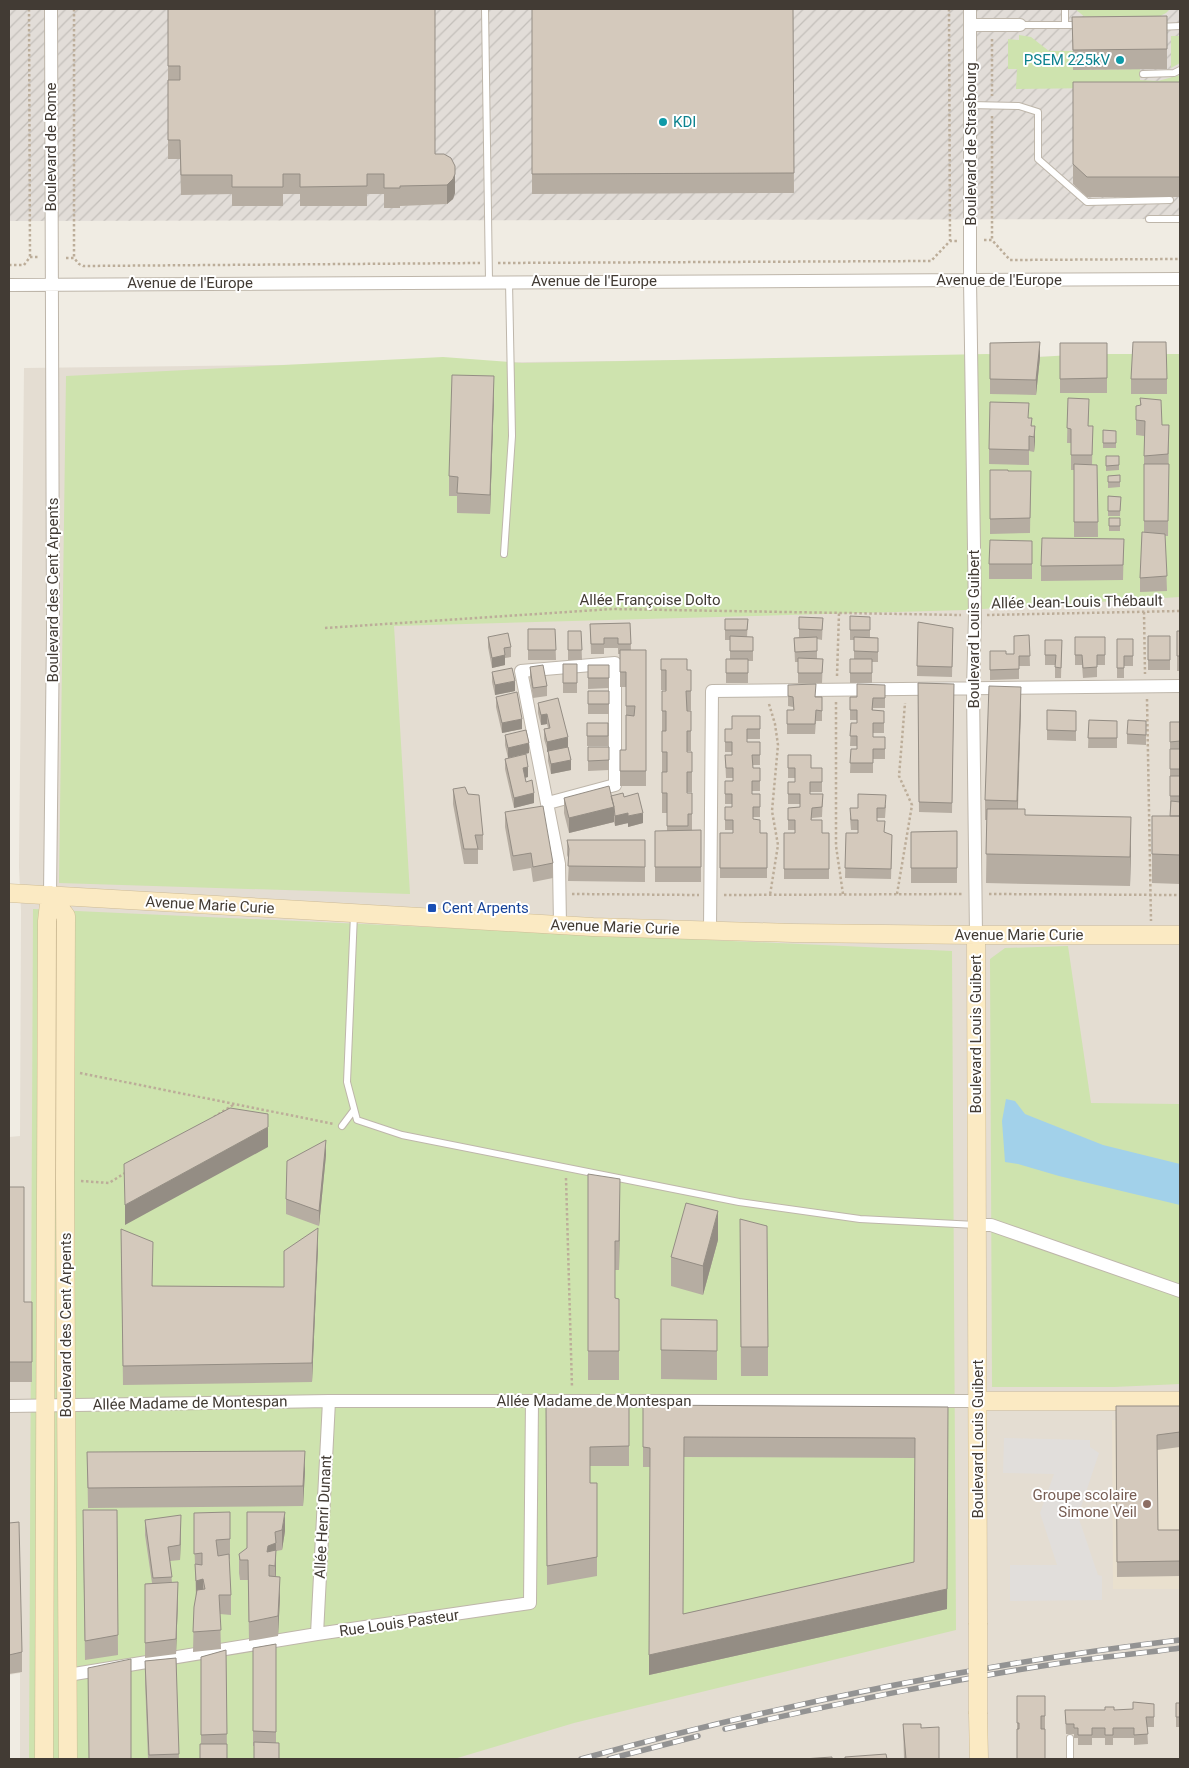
<svg xmlns="http://www.w3.org/2000/svg" width="1189" height="1768" font-family="Roboto,sans-serif">
<style>
.residential{fill:#e4ddd2}
.industrial{fill:url(#industrial-furrows)}
.education{fill:#e9e0ce}
.green{fill:#cee3ae}
.parking{fill:#e1dedb}
.water{fill:#a2d1ea}
.lines{fill:none;stroke-linecap:round;stroke-linejoin:round}
.lane-casing{stroke:#beb6aa;stroke-width:8}
.street-casing{stroke:#beb6aa;stroke-width:14}
.secondary-casing{stroke:#cebc96;stroke-width:19}
.path{stroke:#bcad99;stroke-width:2.5;stroke-dasharray:2.5 2.5;stroke-linecap:butt}
.lane{stroke:#fff;stroke-width:6}
.street{stroke:#fff;stroke-width:12}
.secondary{stroke:#fbeac3;stroke-width:18}
.rail-casing{stroke:#939393;stroke-width:5.5}
.rail{stroke:#fff;stroke-width:4;stroke-dasharray:11;stroke-linecap:butt}
.secondary-bridge-casing{stroke:#cebc96;stroke-width:19;stroke-linecap:butt}
.secondary-bridge{stroke:#fbeac3;stroke-width:18}
.wall{fill:#b6ada2;fill-rule:evenodd}
.shaded-wall{fill:#948d84}
.building{fill:#d4c9bc;stroke:#948d84;fill-rule:evenodd}
.culture-dot{fill:#0f9aa8;stroke:#fff;stroke-width:2}
.transit-dot{fill:#1a4fb4;stroke:#fff;stroke-width:2}
.education-dot{fill:#8d6e63;stroke:#fff;stroke-width:2}
.labels{text-anchor:middle;stroke-width:4;stroke-linejoin:round;paint-order:stroke}
.culture-label{font-size:15px;fill:#0d838f;stroke:#fff;text-anchor:end}
.street-label{font-size:15px;fill:#423b34;stroke:#fff}
.transit-label{font-size:15px;fill:#164399;stroke:#fff;text-anchor:start}
.education-label{font-size:15px;fill:#785e54;stroke:#fff;text-anchor:end}
</style>
<defs>
<pattern id="industrial-furrows" width="10" height="10" patternUnits="userSpaceOnUse" patternTransform="scale(1.25)"><rect width="10" height="10" fill="#e2ddd8"/><path d="M-1 1l2-2M0 10L10 0M9 11l2-2" fill="none" stroke="#c3bfba"/></pattern>
</defs>
<rect width="100%" height="100%" fill="#f0ece3"/>
<path class="residential" d="M1180,356v1403h-1160v-86l-11,2v-538l11,-1 1,-225 -2,-44 5,-499 927,-11z"/>
<path class="industrial" d="M9,9h1171v210l-1171,2z"/>
<path class="education" d="M1112,1420h68v169h-67z"/>
<path class="green" d="M1075,9h95l-4,4 -10,5 -66,3z
M1019,35l12,2 18,14h24v19l67,-1v11l18,1 22,-6v12l-164,2 1,-20h-9v-30l11,1z
M1171,36h9v27l-9,5z
M987,354l53,3 44,-3h96v243l-214,13 -572,16 16,268 -351,-11 7,-507 377,-19 79,6z
M33,909l919,42 4,679 -382,93 -120,36h-425z
M1068,946l23,157 89,1v280l-66,3h-122l-2,-428 15,-11z"/>
<path class="parking" d="M1004,1438l86,2v7l9,6 -21,63 20,59 4,1v24l-92,1v-36h47l-17,-52 14,-39 -51,-1z"/>
<path class="water" d="M1006,1099l9,2 10,13 78,31 77,19v41l-121,-29 -41,-12 -13,-2 -3,-41z"/>
<g class="lines">
<g class="lane-casing">
<path id="lane" d="M485,9l4,272
M1065,9v16
M1020,25h61
M1158,27l22,-1
M1143,74l31,-1 6,-3
M970,105l49,1 19,6v47l49,43 83,-2
M1149,219h31
M504,554l8,-118 -3,-154
M354,914l-7,168 10,38 45,15 337,67 121,17 116,6
M342,1126l12,-16
M1070,1738v21"/>
</g>
<g class="street-casing">
<path id="street" d="M970,9v271l5,335 -2,74 3,246
M970,25h50
M9,285l1171,-6
M548,803l67,-18v-122l-94,8 38,193 1,61
M50,895l3,-264 -2,-622
M710,930l2,-239 468,-5
M977,1225h14l189,66
M9,1406l320,-5h649
M317,1634l12,-233
M68,1675l249,-41 213,-31 2,-202"/>
</g>
<g class="secondary-casing">
<path id="secondary" d="M9,893l584,34 200,6 183,2h204
M50,895l16,21 -1,263 3,580
M976,935l2,688
M978,1401h202
M978,1714l1,45
M44,1759l3,-838 3,-26"/>
</g>
<path class="path" d="M29,9l1,248
M74,9v248
M949,9l1,232
M992,39v57
M992,116v124
M984,240h8l18,20 170,-1
M66,258h8l5,6 4,2 397,-3
M498,263l433,-2 19,-20h8
M9,265h15l6,-8h10
M1144,612l1,62
M987,615l193,-4
M325,628l287,-19 349,6
M837,676l2,-63
M1147,699l4,222
M836,702v144l7,48
M769,704l6,20 3,21 -6,66 6,34 -8,50
M572,894l127,1
M897,894l15,-89 -13,-29 6,-73
M989,894l191,1
M724,895l240,-1
M80,1073l254,51
M214,1117l19,-12
M566,1178l6,209
M81,1181l28,2 16,-10"/>
<use href="#lane" class="lane"/>
<use href="#street" class="street"/>
<use href="#secondary" class="secondary"/>
<g class="rail-casing">
<path id="rail" d="M725,1729c116,-26 232,-51 350,-68 35,-5 70,-8 105,-13
M581,1759c197,-54 396,-95 599,-119
M609,1759l89,-23"/>
</g>
<use href="#rail" class="rail"/>
<g class="secondary-bridge-casing">
<path id="secondary-bridge" d="M978,1623v91"/>
</g>
<use href="#secondary-bridge" class="secondary-bridge"/>
</g>
<path class="wall" d="M168,9l267,145 20,39 -2,6 -6,5 -47,2v2h-16v-14h-17v12h-67v-12h-17v12h-51v-12l-51,1 -1,-36h-12z
M532,9h261l1,184 -262,1z
M1167,16v53l-94,1 -1,-53z
M1073,82h107v115h-93l-14,-13z
M990,343l50,14 -4,38 -46,-1z
M1060,343h47v50h-47z
M1131,379h36v15h-36z
M494,396l-4,118 -33,-1v-17h-8v-20z
M1068,398l21,16 -1,12h5l-1,39h5l1,72h-24v-67h-3v-27h-4z
M1140,398l22,27h7l-1,111h-3l2,55 -27,1v-14l4,-45v-97l-8,-1v-29h4z
M1029,418l3,8 3,15 -1,11 -5,-1v14l-40,-1v-15z
M1103,430l13,1v17h-13z
M1106,456h13v14l-13,1z
M990,470l18,1h23l-1,62 -40,1z
M1120,475v12l-12,1v-12z
M1108,496l13,1 -1,19h-12z
M1109,518h11v13h-11z
M1124,539l-1,41 -82,1v-15z
M989,564h43v15h-43z
M850,616l20,1v20l8,1v24h-6v21h-22v-24h4v-19h-4z
M799,617l24,1 -1,22 -5,-1v20h6l-1,24h-24v-21h-3l-1,-24 5,-1z
M725,619h23l-1,18h6v24h-5v22h-22v-24h4v-19h-5z
M918,622l35,6 -1,49 -35,-1z
M630,623l1,27h15v136h-26v-36h6v-63h-6v-33h-2v-6h-14v6h-13l-1,-30z
M528,629h27l1,31h-28z
M568,631h13l1,29h-14z
M1177,631h3v40h-3z
M1029,635l1,31h-11v13l-29,1v-29l16,3h8z
M1148,636h22v34h-22z
M488,637l23,10v10l-6,1v7l-13,3 -4,-21z
M1075,637h30v28h-8v12l-14,1 -1,-13h-7z
M1117,639h16v27h-9v12h-7z
M1045,640h17l-1,38h-6v-13h-10z
M661,659l26,11h4v40l-4,1 4,20v20h-4l5,21v20h-5v1h5v38l9,-1v52h-46v-51h12v-18h-5v-41h5h-5v-41h4h-4v-40h4v-1h-5z
M563,664h14v29h-14z
M588,665h21v23l-21,1z
M530,667l17,19v10l-14,2 -3,-21z
M492,672l23,19 -20,4 -3,-13z
M918,683l36,1 -2,129 -33,-1z
M788,685l27,12h7v24h-6l-1,13h-28v-24h7l-1,-3 -5,-1z
M885,685v23h-12v2l11,1v22h-11v4h12v22h-12v14h-23l1,-24h6v-3h-7l1,-23h6v-3h-7v-23h7z
M588,691h21v23h-21z
M496,697l26,32 -20,4 -6,-26z
M538,703l30,44 3,23 -20,4 -3,-13v-9l-4,-13v-10l4,-1 -1,-4 -6,1 -3,-12z
M1021,707l-3,102 7,6 106,31 -1,40 -144,-3 1,-63h-2v-20z
M1047,710l29,1v30l-29,-1z
M760,716v23h-13v3h13v23h-7v3h7v23h-8v3h8v23h-7v2l7,14h7v45h-47v-45h13v-3h-8v-23h7v-3h-7v-23h8v-3h-7l-1,-23h7v-3h-7v-23h7z
M1089,720l28,1v27h-29z
M1170,722h10v162l-28,-1v-29l18,-38z
M587,723h21v23h-21z
M1146,731v14l-19,-1v-10z
M505,735l24,18 -21,5 -3,-13z
M588,747h21v23l-21,1z
M788,755l23,13h11v24h-12v2h13l-1,23 -10,1 -1,2 11,13h7v46h-45v-46h11v-3h-7v-22l12,-1v-3h-12v-22h7v-4h-7z
M505,759l23,18 -3,1 1,4 8,21 -20,5 -9,-39z
M453,789l30,46v15h-5v14h-14l-11,-60z
M611,796l13,1 19,26 -15,4v-4l-13,3 -1,-4 -45,11 -5,-20v-15z
M886,805l-1,13h-8v3l15,24 -1,34 -46,-1 1,-45h12v-3h-7l-1,-12 8,-10z
M505,812l48,51v15l-20,4 -2,-14 -18,3 -8,-44z
M957,831v52h-46v-51z
M567,840h78v42l-77,-1 1,-21 -2,-5z
M326,1155l-7,71 -33,-12v-15z
M588,1174l32,34 -1,62h-4v28l4,1v81h-31z
M9,1187l15,115h8v80h-23z
M740,1219l28,128v29h-27z
M121,1229l32,57 131,1 34,-40 -6,135 -189,3z
M718,1240l-15,55 -32,-9v-29z
M661,1319l56,1v60l-56,-1z
M629,1405v61h-39v17h7v93l-50,9 -1,-179z
M643,1405l305,2 -1,202 -298,66 1,-208h-7zM684,1457l231,1 -1,104 -231,52z
M1116,1406h64v41l-23,3 1,80h22v46l-63,1z
M87,1452l218,19 -2,35 -215,2z
M117,1510l1,145 -33,5 -2,-130z
M230,1512v47h-1l2,36v20l-11,-1 1,35 -28,3 1,-45 2,-9 -2,-65z
M247,1512l38,19 -3,19 -6,1v26l4,20 -2,39 -29,5 -1,-61h-8l-1,-7v-19l8,-5z
M145,1520l36,10 -1,30 -10,1 2,22 6,14 -2,57 -31,4v-74l7,-1 -7,-48z
M9,1523l13,129v20l-13,2z
M276,1644v99l-23,3v-98z
M226,1650l1,109 -26,-15v-87z
M176,1658l3,101h-31l-3,-78v-20z
M1017,1696h28v63h-28z
M1176,1703h4v24h-4z
M1065,1710h49l40,7v10h-7l1,17 -14,1v-7h-21v7h-8v-7h-13v7h-14v-7h-4v-4h-8z
M903,1724l18,4 18,31h-35z"/>
<path class="shaded-wall" d="M455,174v19l-2,6 -6,5v-19z
M1040,342v15l-4,38v-15z
M494,376v20l-4,118v-19z
M1035,426v15l-1,11v-15z
M505,655v10l-13,3v-10z
M515,681v10l-20,4v-10z
M1021,687v20l-4,114v-20z
M547,714v10l-6,1v-10z
M522,719v10l-20,4v-10z
M568,737v10l-21,5v-10z
M529,743v10l-21,5v-10z
M571,760v10l-20,4v-10z
M528,767v10l-5,1v-10z
M534,793v10l-20,5v-10z
M614,807v15l-45,11v-15z
M628,813v10l-13,3v-10z
M643,813v10l-15,4v-11z
M1131,817v29l-1,40v-29z
M268,1127v20l-143,78v-20z
M326,1140v15l-7,71v-15z
M620,1179v29l-1,62v-29z
M718,1211v29l-15,55v-29z
M318,1228v19l-6,135v-19z
M948,1407l-1,202 -298,66v-20l298,-66z
M305,1451v20l-2,35v-20z
M285,1512v19l-3,19v-20z
M181,1515v15l-1,30v-15z
M276,1543v27l-1,16v-23l-7,3 -1,-14 1,-6z
M280,1577v20l-2,39v-20z
M203,1579v20l-7,2v-20z
M178,1582v15l-2,57v-15z"/>
<path class="building" d="M168,9h267v145h9l7,4 4,8v8l-2,5 -6,6 -47,1v2h-16v-14h-17v12l-67,1v-13h-17v13h-51v-12h-51l-1,-35h-12v-60h12v-14h-12z
M532,9h261l1,164 -262,1z
M1167,16v33l-94,1 -1,-33z
M1073,82h107v95h-93l-14,-13z
M1040,342l-4,38 -46,-1v-36z
M1133,342h33l1,37h-36z
M1060,343h47v35l-47,1z
M452,375l42,1 -4,119 -33,-2 1,-16 -9,-1z
M1068,398l21,1 -1,27h5l-1,29h-21v-26l-4,-1z
M1140,398l21,2 1,25h7l-1,29 -24,2 1,-35 -9,-1v-14l5,-1z
M990,402l39,1 -1,15h4l-1,8h4l-1,11 -5,-1v14l-40,-1z
M1103,430l13,1v12h-13z
M1106,456h13v9l-13,1z
M1074,464l23,1 1,57h-24z
M1144,464h25l-1,57h-24z
M990,470h18v1h23l-1,47 -40,1z
M1120,475v7h-12v-6z
M1108,496l13,1 -1,14h-12z
M1109,518h11v8h-11z
M1142,532l23,2 2,42 -27,2z
M1042,538l82,1 -1,26 -82,1z
M990,540l42,1v23h-43z
M850,616l20,1v13h-20z
M799,617l24,1 -1,12 -23,-1z
M725,619h23l-1,11h-22z
M918,622l35,6 -1,39 -35,-1z
M630,623l1,21h-13v-6h-14v6h-13l-1,-20z
M528,629h27l1,21h-28z
M568,631h13l1,19h-14z
M1177,631h3v25h-3z
M508,633l3,14 -7,1 1,7 -13,3 -4,-21z
M1029,635l1,21h-11v13l-29,1v-19h16v3h8v-18z
M730,636l23,1v14h-23z
M1148,636h22v24h-22z
M817,637v14l-22,1 -1,-14z
M854,637l24,1v14l-24,-1z
M1075,637h30v18h-8v12l-14,1 -1,-13h-7z
M1117,639h16v17h-9v12h-7z
M1045,640h17l-1,28 -6,-1 1,-12h-11z
M620,650h26v121h-26v-21h6v-35l8,1 1,-10h-9v-34h-6z
M798,658l25,1 -1,14h-24z
M661,659h26v11h4v21h-5l1,20h4v20h-4v21h5v20h-5v21h5v21h-4v12h-21v-33h-5v-21h5v-20h-5v-21h4v-20h-4v-20h4v-21h-5z
M726,659h22v14h-22z
M850,659h22v14h-22z
M563,664h14v19h-14z
M543,665l4,21 -14,2 -3,-21z
M588,665h21v13h-21z
M512,668l3,13 -20,4 -3,-13z
M918,683l36,1 -2,119 -33,-1z
M816,684l-1,13h7v14l-6,-1 -1,14h-28v-14h7l-1,-13 -5,-1v-11z
M857,684l28,1v13h-12l-1,12 12,1v12h-11v14h12v12h-12v14h-23l1,-14h6v-13h-7l1,-13h6v-13h-7v-13h7z
M989,686l32,1 -4,114 -32,-1z
M588,691h21v13h-21z
M517,692l5,27 -20,4 -6,-26z
M558,698l10,39 -21,5 -3,-13 6,-1 -3,-14 -6,1 -3,-12z
M1047,710l29,1v20l-29,-1z
M732,716h28v13h-13v13h13v13h-8l1,13h7v13h-8v13h8v13h-7v12l7,1v13h7v35h-47v-35h13v-13h-8v-13h7v-13h-7v-13h8v-13h-7l-1,-13h7v-13h-7v-13h7z
M1089,720l28,1v17h-29z
M1128,720l18,1v14l-19,-1z
M1170,722h10v19l-10,1z
M587,723h21v13h-21z
M526,730l3,13 -21,5 -3,-13z
M568,747l3,13 -20,4 -3,-13z
M588,747h21v13l-21,1z
M1170,749h10v20h-10z
M526,754l2,13 -5,1 3,14 6,-2 2,13 -20,5 -9,-39z
M788,755h23v13h11v14h-12v12h13l-1,13 -10,1 -1,12h11v13h7v36h-45v-36h11v-13h-7v-12l12,-1v-13h-12v-12h7v-14h-7z
M1170,776h10v20h-10z
M609,786l5,21 -45,11 -5,-20z
M465,787l3,7 11,1 4,40h-8l3,14h-14l-11,-60z
M623,793l1,4 14,-4 5,20 -15,3v-3l-13,3 -1,-9 -3,-11z
M858,794l28,1 -1,13h-8v13h8l-1,11 8,3 -1,34 -46,-1 1,-35h12v-13h-7l-1,-12h8z
M1171,801l9,1v14h-10z
M543,806l10,57 -20,4 -2,-14 -18,3 -8,-44z
M987,809h38v6l106,2 -1,40 -144,-3z
M1152,816h28v39l-28,-1z
M701,830v37h-46v-36z
M957,831v37h-46v-36z
M567,840h78v27l-77,-1 1,-17z
M230,1108l38,6v13l-143,78 -1,-41z
M326,1140l-7,71 -33,-12 1,-38z
M588,1174l32,5 -1,62h-4v57l4,1v52h-31z
M9,1187h15v115h8v60h-23z
M686,1203l32,8 -15,55 -32,-9z
M740,1219l27,7 1,121h-27z
M318,1228l-6,135 -189,3 -2,-137 32,13 -1,44 132,1v-36z
M661,1319l56,1v31l-56,-1z
M629,1405v41l-39,1v36h7v74l-50,9 -1,-160z
M643,1405l305,2 -1,182 -298,66 1,-207 -7,-1zM684,1437l231,1 -1,124 -231,52z
M1116,1406h64v26l-23,3 1,95h22v31l-63,1z
M305,1451l-2,35 -215,2 -1,-36z
M83,1510h34l1,125 -33,6z
M230,1512v27l-14,1 2,16 11,-2 2,41h-12l2,35 -28,2 1,-25 3,-17 8,-1 -2,-10 -7,2 -1,-17 7,1v-12l-8,1v-41z
M247,1512h38l-3,18 -7,2 1,11 -8,3 -1,6 9,-2 -1,16 -6,-1v11l11,1 -2,39 -29,6 -1,-62h-8l-1,-6 8,-6z
M181,1515l-1,30 -12,2 4,30 -19,1 -8,-58z
M19,1522l3,130 -13,3v-132z
M178,1582l-2,57 -31,4v-59z
M276,1644v88l-23,-1v-83z
M226,1650l1,84 -26,1v-78z
M176,1658l3,96 -30,1 -4,-94z
M131,1659v100h-42l-1,-91z
M1017,1696h28v20h-4v13h4v30h-28v-30h2v-6h-2z
M1133,1702l21,2v13h-8l2,17 -14,1v-7h-21v7h-8v-7h-13v7h-14v-7h-4v-4h-8l-1,-14h40v-3h9v3l19,-1z
M1176,1703h4v14h-4z
M903,1724h18v4l18,-1v32h-33z
M254,1742l25,1v16h-25z
M200,1744h27v15h-27z
M886,1754l1,5h-42v-2z
M832,1757v2h-29z"/>
<g class="culture-dot">
<circle cx="1120" cy="60" r="5"/>
<circle cx="663" cy="122" r="5"/>
</g>
<rect class="transit-dot" x="427" y="903" width="10" height="10" rx="2.5"/>
<circle class="education-dot" cx="1147" cy="1504" r="5"/>
<g class="labels">
<g class="culture-label">
<text x="1110" y="65">PSEM 225kV</text>
<text x="673" y="127" text-anchor="start">KDI</text>
</g>
<g class="street-label">
<text transform="translate(971 144) rotate(-90)" y="5">Boulevard de Strasbourg</text>
<text transform="translate(51 147) rotate(-90)" y="5">Boulevard de Rome</text>
<text x="999" y="285">Avenue de l'Europe</text>
<text x="594" y="286">Avenue de l'Europe</text>
<text x="190" y="288">Avenue de l'Europe</text>
<text transform="translate(53 590) rotate(-90)" y="5">Boulevard des Cent Arpents</text>
<text x="650" y="605">Allée Françoise Dolto</text>
<text transform="translate(1077 602) rotate(-1)" y="5">Allée Jean-Louis Thébault</text>
<text transform="translate(974 629) rotate(-90)" y="5">Boulevard Louis Guibert</text>
<text transform="translate(210 905) rotate(3)" y="5">Avenue Marie Curie</text>
<text transform="translate(615 927) rotate(2)" y="5">Avenue Marie Curie</text>
<text x="1019" y="940">Avenue Marie Curie</text>
<text transform="translate(976 1034) rotate(-90)" y="5">Boulevard Louis Guibert</text>
<text transform="translate(66 1325) rotate(-90)" y="5">Boulevard des Cent Arpents</text>
<text x="594" y="1406">Allée Madame de Montespan</text>
<text transform="translate(190 1403) rotate(-1)" y="5">Allée Madame de Montespan</text>
<text transform="translate(978 1439) rotate(-90)" y="5">Boulevard Louis Guibert</text>
<text transform="translate(323 1517) rotate(-87)" y="5">Allée Henri Dunant</text>
<text transform="translate(399 1623) rotate(-8)" y="5">Rue Louis Pasteur</text>
</g>
<g class="transit-label">
<text x="442" y="913">Cent Arpents</text>
</g>
<g class="education-label">
<text x="1137" y="1500">Groupe scolaire<tspan x="1137" dy="17">Simone Veil</tspan></text>
</g>
</g>
<rect width="1189" height="1768" fill="none" stroke="#423b34" stroke-width="20"/>
</svg>
